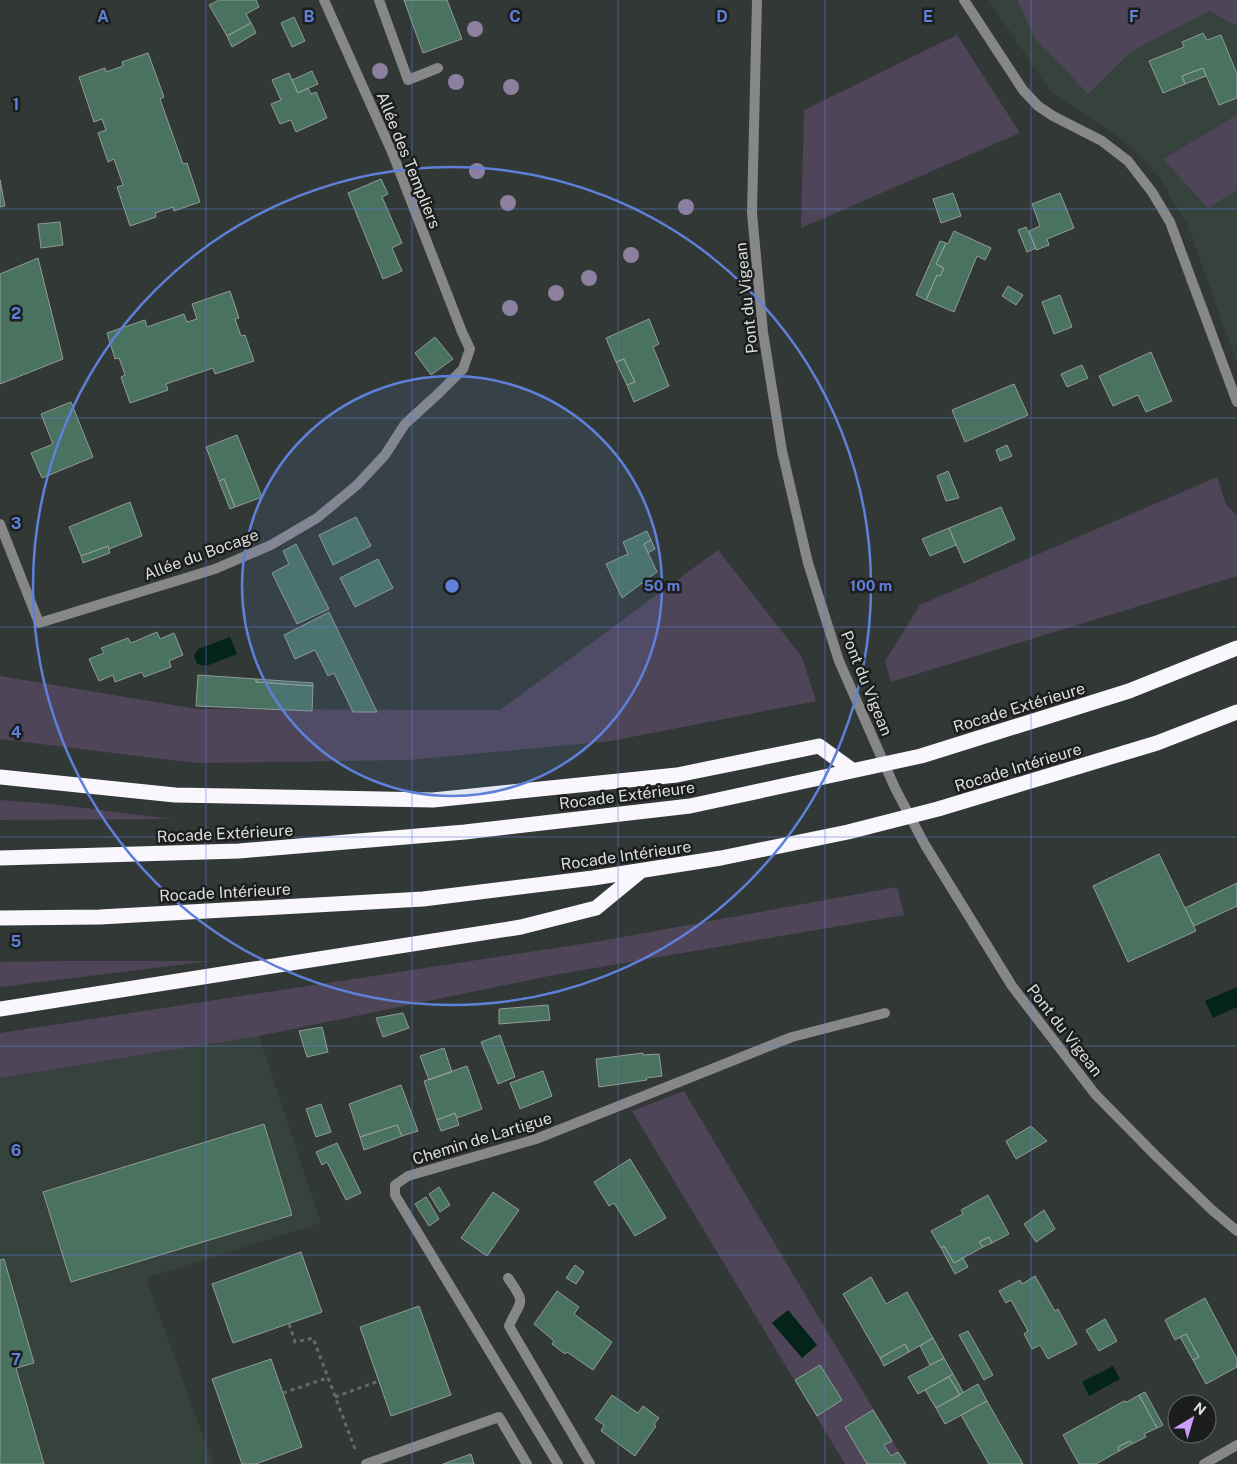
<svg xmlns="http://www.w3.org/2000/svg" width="1237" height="1464" font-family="'Public Sans',sans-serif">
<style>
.built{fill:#36433d}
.green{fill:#4e4558}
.water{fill:#042419}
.building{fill:#497260;stroke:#939b97}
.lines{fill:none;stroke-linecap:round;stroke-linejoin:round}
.path{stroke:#646a67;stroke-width:3;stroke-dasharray:4 4;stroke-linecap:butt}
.service{stroke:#878689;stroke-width:10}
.minor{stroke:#878689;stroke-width:10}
.tertiary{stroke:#878689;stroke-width:10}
.motorway{stroke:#f9f6fd;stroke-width:15}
.tree{fill:#8d809f}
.grid{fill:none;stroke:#5f80d9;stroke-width:1;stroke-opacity:0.55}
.ring{fill:none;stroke:#5f80d9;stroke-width:2.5}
.labels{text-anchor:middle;stroke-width:5;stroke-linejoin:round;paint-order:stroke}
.street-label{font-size:16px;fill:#dadedc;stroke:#1c1e1d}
.grid-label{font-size:16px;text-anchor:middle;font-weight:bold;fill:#5f80d9;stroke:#1c1e1d;stroke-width:5;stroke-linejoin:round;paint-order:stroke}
.centre{fill:#5f80d9;stroke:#1c1e1d;stroke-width:2.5}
.ring-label{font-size:15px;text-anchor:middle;font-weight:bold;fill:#5f80d9;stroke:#1c1e1d;stroke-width:5;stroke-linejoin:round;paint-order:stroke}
</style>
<rect width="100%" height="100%" fill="#323835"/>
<path class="built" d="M989,0h248v363l-49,-137 -31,-52 -33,-33 -74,-50z
M259,1036l62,187 -175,55 67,186h-213v-386z"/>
<path class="green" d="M1017,0h220v26l-28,-15 -77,40 -44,43 -53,-56z
M957,35l63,98 -219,95 3,-118z
M1237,115v75l-29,18 -45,-49z
M1217,477l9,27 11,12v60l-346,106 -6,-21 35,-56z
M718,550l84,107 14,44 -205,40 -203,19 -213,3 -195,-24v-63l197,33 303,1z
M0,800l51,4 122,15 -173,1z
M897,887l7,28 -350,60 -295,61 -259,42v-45l595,-91z
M60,961h151l-211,26v-25z
M684,1091l222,373h-61l-213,-353z"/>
<path class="water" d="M230,637l7,17 -31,12 -9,-2 -3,-8 4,-7z
M1237,987v20l-24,11 -8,-17z
M788,1310l29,35 -15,13 -30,-35z
M1113,1366l7,13 -31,17 -7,-14z"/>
<path class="building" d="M219,0h37l3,7 -13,7 5,9 -24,13 -18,-31z
M404,0h43l15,39 -39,14z
M294,17l11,24 -13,6 -11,-24z
M251,23l5,10 -24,14 -5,-11z
M1203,33l4,7 14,-5 16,39v24l-18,7 -16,-37 -21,8 3,8 -22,9 -14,-32 35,-14 -2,-5z
M148,53l16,44 -4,2 23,65 4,-1 13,39 -26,9 -1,-4 -18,6 1,4 -26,9 -13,-39 6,-2 -9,-26 -6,3 -10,-29 8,-3 -3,-8 -1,-3 -8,3 -15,-45 26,-9 1,4 17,-6 -1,-4z
M1203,68l3,8 -21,8 -3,-8z
M312,71l6,13 -20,9 -6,-13z
M289,73l9,20 10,-5 3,6 5,-2 11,26 -31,14 -5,-12 -11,4 -9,-20 10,-4 -9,-20z
M381,179l7,15 -6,3 20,46 -10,5 10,23 -19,8 -35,-86z
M0,180l5,26 -5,1z
M953,193l8,23 -20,7 -8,-24z
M1060,193l14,35 -27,11 2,6 -13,5 -7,-19 11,-5 -8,-22z
M60,222l3,23 -22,3 -3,-24z
M1026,227l10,21 -9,4 -9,-22z
M954,231l37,17 -6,12 -8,-4 -23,56 -28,-12 11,-25 3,1 4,-8 -8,-4 10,-21 2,1z
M940,241l6,2 -10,21 8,4 -4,8 -3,-1 -11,25 -10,-5z
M38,258l25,101 -63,25v-110z
M1008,286l15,9 -7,10 -14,-9z
M230,291l9,27 -4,1 6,17 4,-1 9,26 -39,13 -2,-6 -47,16 2,6 -38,13 -9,-26 4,-2 -6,-17 -4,1 -8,-26 38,-13 2,7 37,-13 3,8 10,-3 -5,-15z
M1060,295l12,32 -18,7 -12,-32z
M649,319l10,25 -6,3 16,39 -35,16 -7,-17 8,-3 -11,-23 -8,3 -10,-24z
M435,337l18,22 -22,16 -16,-22z
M1151,352l21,49 -26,11 -8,-17 -25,11 -14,-30z
M624,359l11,23 -8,3 -11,-23z
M1082,365l6,13 -21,9 -6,-13z
M1014,384l14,31 -63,27 -13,-32z
M71,402l22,55 -51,21 -11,-25 22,-9 -12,-30z
M237,435l25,62 -27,10 -11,-28 -5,2 -13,-34z
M1007,445l5,11 -12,5 -4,-11z
M948,471l11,27 -13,3 -9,-25z
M224,479l11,28 -5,2 -11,-28z
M130,502l12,34 -33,13 -1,-3 -27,10 -12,-29z
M1001,507l14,32 -51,24 -15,-35z
M356,517l15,29 -38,19 -14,-30z
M949,528l7,17 -26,11 -8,-17z
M647,531l4,9 -7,4 13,28 -35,26 -16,-34 22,-10 -5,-12z
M651,540l4,9 -7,4 -4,-9z
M296,544l33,65 -32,15 -25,-51 17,-9 -6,-13z
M108,546l2,7 -27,10 -2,-7z
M378,559l15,29 -38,19 -15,-29z
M329,612l48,100h-24l-19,-39 -6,3 -13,-26 -20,9 -11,-24z
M157,632l3,7 14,-6 9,22 -14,6 2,6 -27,10 -2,-5 -27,10 -2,-7 -14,6 -10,-22 15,-6 -3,-5 27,-10 3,5z
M198,675l58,4v3l57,4 -1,25 -116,-5z
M256,679l57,4v3l-57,-4z
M1159,854l37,77 -68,31 -35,-76z
M1237,883v23l-43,20 -9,-18z
M548,1005l2,15 -51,4v-15z
M403,1013l6,15 -26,9 -7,-19z
M322,1027l6,25 -21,5 -8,-26z
M500,1035l15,42 -17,7 -17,-42z
M444,1048l8,24 -23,8 -9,-24z
M643,1053v2l16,-1 3,22 -16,2 1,2 -48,7 -3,-28z
M467,1066l15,43 -25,9 -2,-5 -18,7 -13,-39z
M543,1071l9,25 -32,13 -10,-26z
M401,1085l17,46 -16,5 -5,-11 -37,12 -11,-33z
M321,1104l10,28 -15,5 -10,-28z
M455,1113l4,12 -18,6 -4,-11z
M264,1124l28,91 -221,67 -28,-90z
M397,1125l5,11 -38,14 -4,-13z
M1031,1126l16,15 -31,18 -10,-18z
M337,1143l24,50 -15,7 -19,-38 -5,3 -6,-13z
M630,1159l36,59 -31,18 -21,-33 -5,3 -15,-24z
M439,1187l11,18 -10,7 -11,-18z
M493,1192l26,18 -32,46 -26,-18z
M988,1195l21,39 -17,9 -3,-6 -10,5 4,5 -29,16 -10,-17 -3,2 -10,-17 32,-17 -2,-4z
M426,1197l13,22 -10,7 -14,-22z
M1044,1210l11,19 -19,13 -12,-18z
M989,1237l3,6 -9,4 -4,-5z
M944,1246l10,17 9,-5 5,9 -13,7 -14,-26z
M301,1252l21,60 -89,31 -21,-59z
M4,1259l30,104 -18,5 28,96h-44v-204z
M575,1265l9,7 -8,12 -10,-6z
M1035,1276l20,35 3,-2 19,35 -29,15 -8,-14 -8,4 -8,-15 4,-3 -17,-31 -5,3 -7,-12 21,-11 2,4z
M871,1277l15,27 21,-12 26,46 -24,14 -4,-8 -25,14 -37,-64z
M557,1291l22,16 -5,7 38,28 -19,28 -26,-18 -2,2 -13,-10 2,-3 -20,-17z
M1205,1298l32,61v8l-31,17 -13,-24 6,-3 -13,-23 -11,6 -10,-20z
M419,1306l32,89 -60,21 -31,-89z
M1105,1319l12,22 -18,10 -13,-21z
M968,1331l25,44 -9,5 -25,-45z
M1186,1334l13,23 -6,3 -13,-23z
M933,1338l11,20 -14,7 -10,-19z
M905,1344l4,8 -25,14 -4,-8z
M944,1358l9,16 -35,20 -10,-17z
M271,1359l31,88 -46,17h-14l-30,-85z
M820,1365l22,35 -25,16 -22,-36z
M953,1374l10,18 -3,3 -11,-18z
M949,1377l11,18 -24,13 -11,-18z
M978,1384l9,17 -42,23 -9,-16z
M1145,1392l18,33 -6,3 -18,-33z
M612,1395l26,18 5,-7 16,12 -5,6 2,2 -21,30 -34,-25 3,-6 -9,-6z
M1139,1395l18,33 -13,6 2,3 -14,7 -2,-3 -12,6 1,4 -23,13h-17l-16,-29 61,-34 3,1z
M987,1401l36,63h-34l-28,-49z
M873,1410l19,31 -8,4 7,11 7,-4 8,12h-39l-22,-37z
M1130,1441l2,3 -13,7 -1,-4z
M471,1454l3,10h-31z"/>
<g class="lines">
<path class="path" d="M289,1324l6,18 18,-4 42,111
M283,1393l44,-15
M335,1397l44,-16"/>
<path class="service" d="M379,0l29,80 30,-12
M508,1278c19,27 13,21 1,48l81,138
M366,1464l133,-47 28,47
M558,1464l-163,-269v-10l13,-9 128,-37 256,-102 93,-24"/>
<path class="minor" d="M964,0l59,90 15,16 15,10 49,25 26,20 24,31 18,30 67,180
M0,524l39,99 176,-54 56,-24 46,-27 40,-33 28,-30 20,-31 34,-31 24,-24 7,-20 -8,-17 -70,-180 -68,-152
M1204,1464l33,-19"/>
<path class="tertiary" d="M757,0l-5,213 11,119 19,119 26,112 31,98 56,127 30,57 87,141 83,108 62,63 55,53 25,21"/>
<path class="motorway" d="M0,777l175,18 258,5 244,-25 142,-29 33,24
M0,858l239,-7 226,-19 225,-26 231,-50 208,-65 108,-43
M0,918l100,-1 323,-18 170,-21 128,-20 127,-26 90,-23 219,-66 80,-31
M0,1009l521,-82 75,-19 45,-37"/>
</g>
<g class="tree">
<circle cx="475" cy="29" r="8"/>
<circle cx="380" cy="71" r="8"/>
<circle cx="456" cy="82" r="8"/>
<circle cx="511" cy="87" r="8"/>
<circle cx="477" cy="171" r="8"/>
<circle cx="418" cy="197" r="8"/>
<circle cx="508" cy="203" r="8"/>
<circle cx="686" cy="207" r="8"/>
<circle cx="631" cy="255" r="8"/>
<circle cx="589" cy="278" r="8"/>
<circle cx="556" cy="293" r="8"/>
<circle cx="510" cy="308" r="8"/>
</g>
<path class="grid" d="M206,0v1464M412,0v1464M618,0v1464M825,0v1464M1031,0v1464M0,209h1237M0,418h1237M0,627h1237M0,837h1237M0,1046h1237M0,1255h1237"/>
<circle cx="452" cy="586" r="210" fill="#5f80d9" fill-opacity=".12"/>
<g class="ring">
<circle cx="452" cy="586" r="210"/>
<circle cx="452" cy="586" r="419"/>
</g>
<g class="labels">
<g class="street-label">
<text transform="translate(409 160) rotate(68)" y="6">Allée des Templiers</text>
<text transform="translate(746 298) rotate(-96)" y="6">Pont du Vigean</text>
<text transform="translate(201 554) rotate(-20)" y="6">Allée du Bocage</text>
<text transform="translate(867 683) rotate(68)" y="6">Pont du Vigean</text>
<text transform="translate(1019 707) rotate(-17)" y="6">Rocade Extérieure</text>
<text transform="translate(1018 767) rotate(-17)" y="6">Rocade Intérieure</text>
<text transform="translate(627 795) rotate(-7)" y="6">Rocade Extérieure</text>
<text transform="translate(225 833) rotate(-3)" y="6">Rocade Extérieure</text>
<text transform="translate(626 855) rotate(-8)" y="6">Rocade Intérieure</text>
<text transform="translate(225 892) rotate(-3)" y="6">Rocade Intérieure</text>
<text transform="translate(1065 1030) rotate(52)" y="6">Pont du Vigean</text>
<text transform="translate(482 1138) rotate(-17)" y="6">Chemin de Lartigue</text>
</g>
</g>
<g class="grid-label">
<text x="103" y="22">A</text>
<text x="309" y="22">B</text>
<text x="515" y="22">C</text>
<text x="722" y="22">D</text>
<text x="928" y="22">E</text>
<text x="1134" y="22">F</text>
<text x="16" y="110">1</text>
<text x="16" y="319">2</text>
<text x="16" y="529">3</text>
<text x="16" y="738">4</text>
<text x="16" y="947">5</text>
<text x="16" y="1156">6</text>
<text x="16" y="1365">7</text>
</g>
<circle cx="452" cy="586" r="8" class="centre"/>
<g class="ring-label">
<text x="662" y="591">50 m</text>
<text x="871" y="591">100 m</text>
</g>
<g transform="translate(1192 1419) rotate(38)"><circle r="24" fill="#1c1e1d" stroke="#686b69"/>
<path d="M0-4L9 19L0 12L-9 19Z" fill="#cf9dff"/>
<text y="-8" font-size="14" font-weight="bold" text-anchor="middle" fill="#dadedc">N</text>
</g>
</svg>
